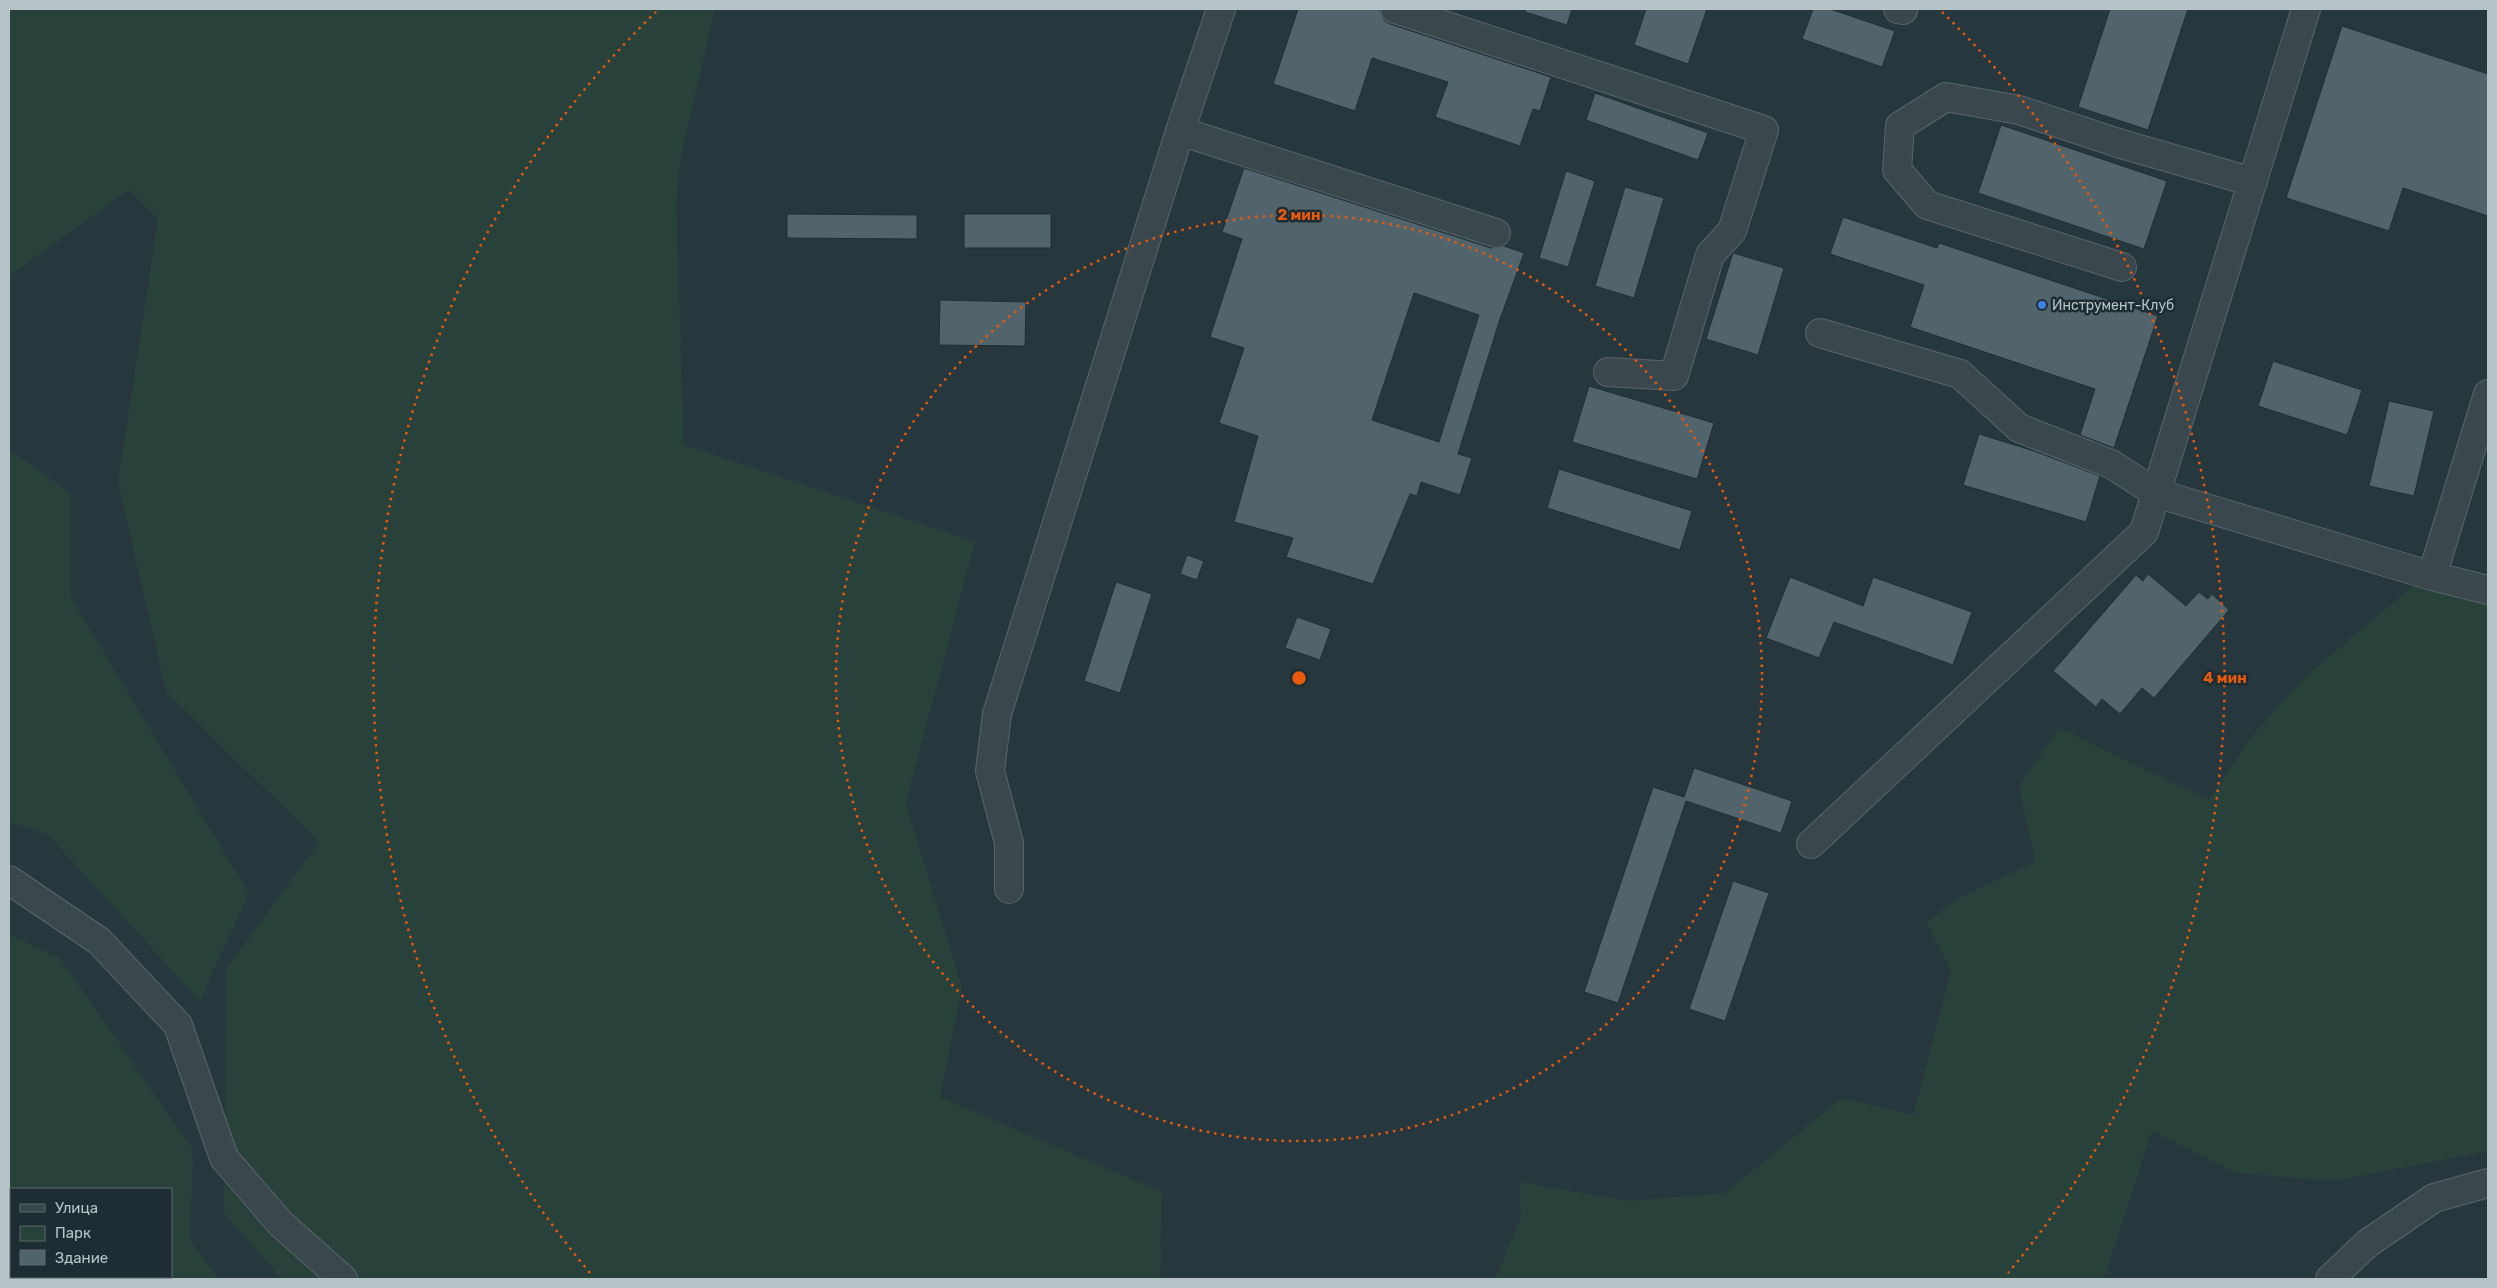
<svg xmlns="http://www.w3.org/2000/svg" width="2497" height="1288" font-family="Rubik,sans-serif">
<style>
.green{fill:#29413b;fill-rule:evenodd}
.building{fill:#51646b;stroke:#212f35;fill-rule:evenodd}
.lines{fill:none;stroke-linecap:round;stroke-linejoin:round}
.minor-casing{stroke:#58666c;stroke-width:30}
.minor{stroke:#3a484e;stroke-width:28}
.ring{fill:none;stroke:#e8590c;stroke-width:2.5;stroke-dasharray:2.5 5}
.shop-dot{fill:#3f7fe0;stroke:#1e2d33;stroke-width:2}
.labels{text-anchor:middle;stroke-width:5;stroke-linejoin:round;paint-order:stroke}
.poi-label{font-size:14px;fill:#b6c3c9;stroke:#1e2d33;text-anchor:start}
.centre{fill:#e8590c;stroke:#1e2d33;stroke-width:2.5}
.ring-label{font-size:15px;text-anchor:middle;font-weight:bold;fill:#e8590c;stroke:#1e2d33;stroke-width:5;stroke-linejoin:round;paint-order:stroke}
</style>
<rect width="100%" height="100%" fill="#26373e"/>
<path class="green" d="M9,9h706l-35,152 -4,47 8,237 291,97 -69,261 56,185 -22,109 222,95 -2,87h-878l-58,-66 2,-244 93,-127 -153,-150 -48,-210 40,-263 -29,-29 -120,86z
M9,449l62,45v104l178,295 -49,108 -153,-167 -38,-12z
M2438,565l50,14v572l-154,30 -98,-8 -84,-42 -48,148h-609l26,-62 -2,-35 111,19 95,-8 117,-95 71,17 38,-144 -25,-48 36,-27 73,-34 -16,-76 40,-58 150,72 42,-63 54,-60z
M9,934l52,25 132,191 -3,90 28,39h-209zM11,1189h160v88h-160z"/>
<path class="building" d="M1298,9h78l4,1 4,10 6,4 161,53 -11,34 -7,-2 -13,37 -85,-29 13,-35 -76,-24 -17,53 -82,-27z
M1526,9h46l-5,16 -42,-13z
M1646,9h61l-19,55 -54,-19z
M1813,9h17l65,22 -13,36 -80,-28z
M2110,9h78l-40,121 -70,-23z
M2342,26l146,48v142l-85,-28 -14,43 -103,-33z
M1595,93l113,40 -10,27 -112,-40z
M2001,125l166,56 -23,68 -166,-56z
M1244,168l247,80 13,-2 20,7 -25,69 -41,132 14,4 -12,37 -39,-13 -4,14 -7,-2 -37,90 -87,-27 7,-19 -59,-16 24,-86 -39,-13 25,-75 -34,-11 32,-98 -20,-7zM1414,293l65,22 -40,127 -67,-22z
M1566,171l29,10 -27,86 -29,-9z
M1625,187l39,11 -30,100 -39,-12z
M787,214l130,1v24l-130,-1z
M964,214h87v34h-87z
M1843,217l94,31 2,-5 219,73 -44,132 -34,-13 15,-46 -185,-62 14,-42 -94,-31z
M1733,253l51,15 -26,87 -52,-16z
M940,300l86,2 -1,44 -86,-1z
M2273,361l89,29 -15,45 -89,-29z
M1589,386l125,37 -17,56 -125,-37z
M2389,401l45,10 -20,85 -45,-10z
M1979,434l55,17 66,25 -14,46 -123,-37z
M1559,469l133,42 -12,39 -133,-42z
M1187,555l17,6 -7,19 -17,-6z
M2148,574l38,32 13,-14 9,7 4,-5 17,16 -75,88 -12,-10 -22,26 -18,-15 -6,8 -43,-36 83,-96 7,6z
M1790,577l73,29 10,-29 99,35 -19,53 -119,-43 -15,36 -53,-20z
M1116,582l36,12 -32,99 -36,-12z
M1297,617l34,12 -11,31 -35,-12z
M1694,768l98,33 -11,32 -95,-32 -68,202 -34,-11 69,-205 31,10z
M1733,881l36,12 -44,128 -36,-12z"/>
<g class="lines">
<g class="minor-casing">
<path id="minor" d="M1395,9l369,121 -32,101 -22,24 -36,121 -66,-4
M1898,9l5,1
M1180,131l316,102
M2122,267l-195,-62 -30,-35 3,-44 46,-29 73,13 99,33 135,39
M1820,333l140,41 59,54 92,36 45,29 276,83 56,-182
M2432,576l56,14
M1811,844l333,-312 162,-523
M9,880l90,61 79,84 46,133 57,66 62,55
M1009,889v-46l-19,-72 7,-57 183,-583 41,-122
M2330,1279l38,-36 66,-45 54,-15"/>
</g>
<use href="#minor" class="minor"/>
</g>
<g class="ring">
<circle cx="1299" cy="678" r="463"/>
<path d="M590 1273A926 926 0 0 1 656 12M1942 12A926 926 0 0 1 2008 1273"/>
</g>
<circle class="shop-dot" cx="2042" cy="305" r="5"/>
<g class="labels">
<g class="poi-label">
<text x="2052" y="310">Инструмент-Клуб</text>
</g>
</g>
<circle cx="1299" cy="678" r="8" class="centre"/>
<g class="ring-label">
<text x="1299" y="220">2 мин</text>
<text x="2225" y="683">4 мин</text>
</g>
<rect width="2497" height="1288" fill="none" stroke="#b6c3c9" stroke-width="20"/>
<rect x="10" y="1188" width="162" height="90" fill="#1e2d33" stroke="#5b696f"/>
<rect x="20" y="1204" width="25" height="8" fill="#3a484e" stroke="#5b696f"/>
<text x="55" y="1213" font-size="15" fill="#b6c3c9">Улица</text>
<rect x="20" y="1226" width="25" height="15" fill="#29413b" stroke="#5b696f"/>
<text x="55" y="1238" font-size="15" fill="#b6c3c9">Парк</text>
<rect x="20" y="1250" width="25" height="15" fill="#51646b" stroke="#5b696f"/>
<text x="55" y="1263" font-size="15" fill="#b6c3c9">Здание</text>
</svg>
